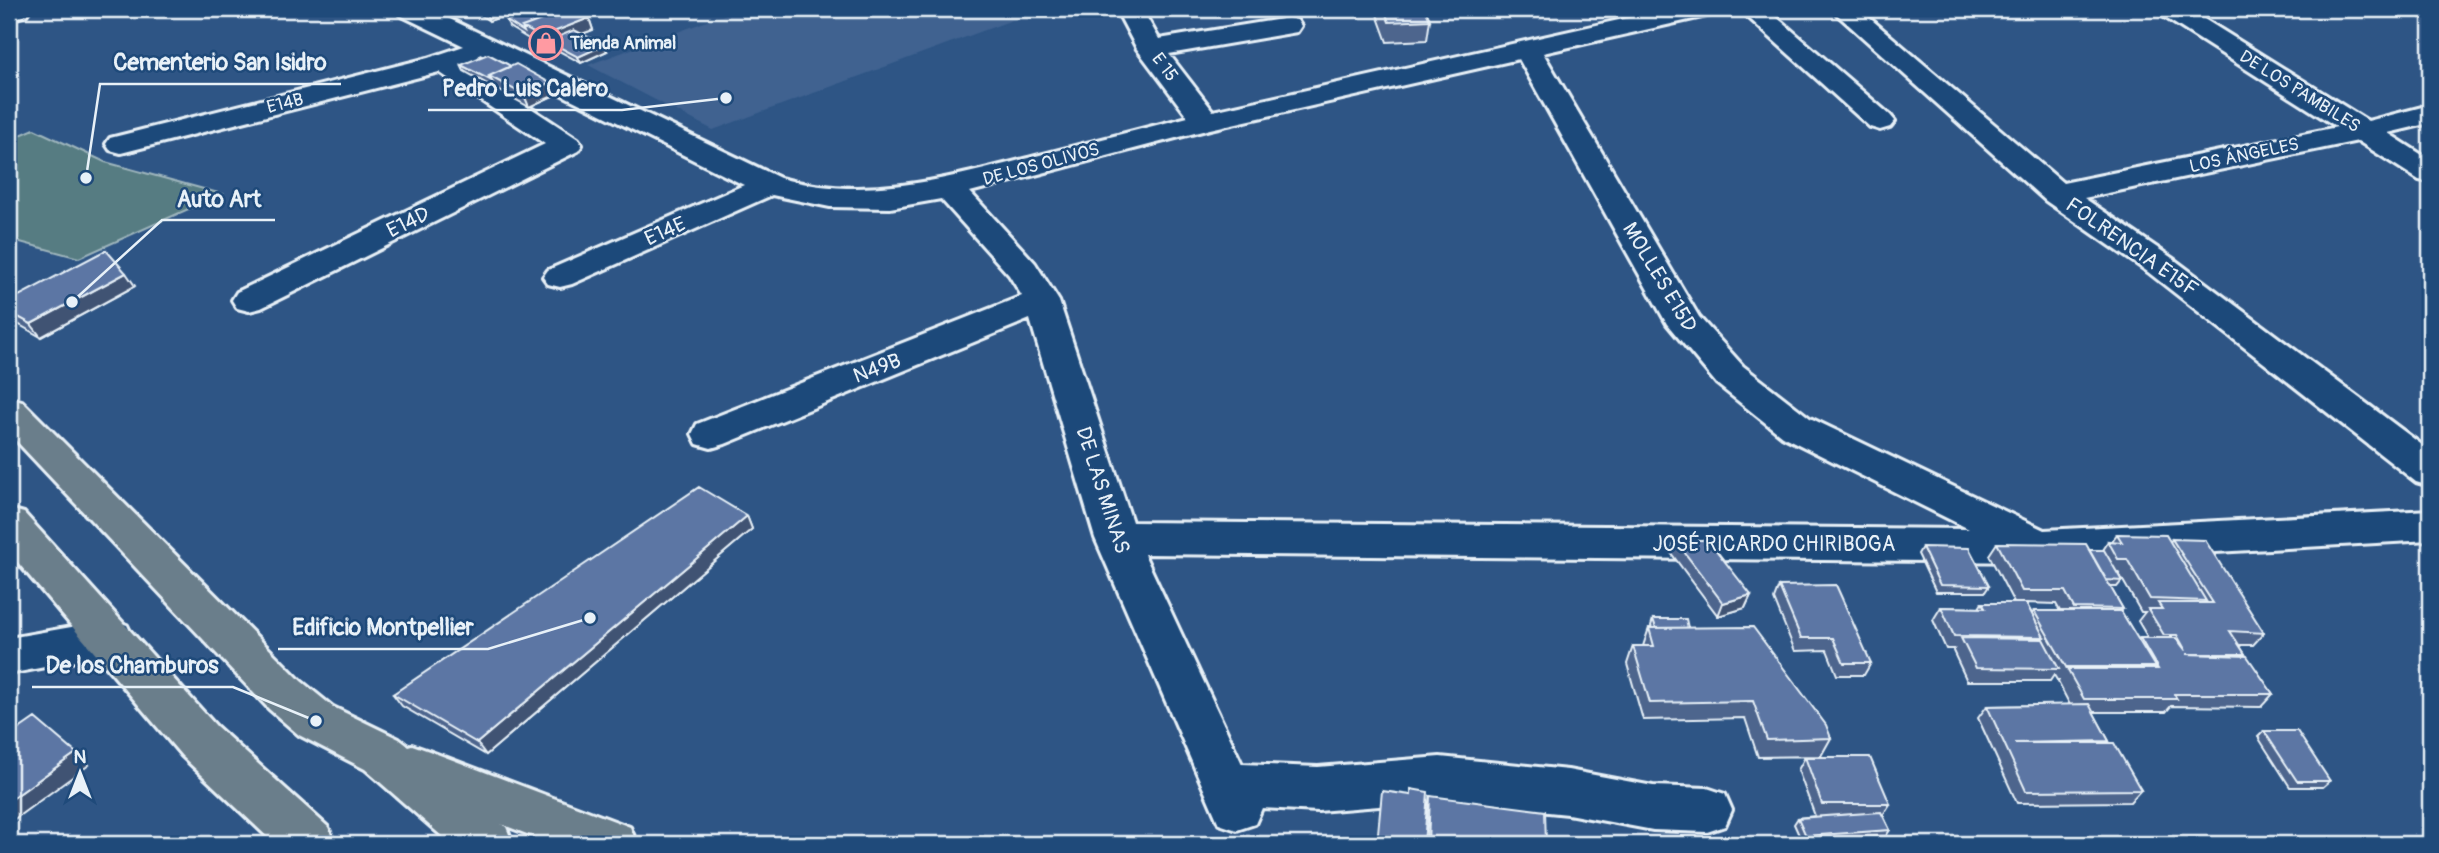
<svg xmlns="http://www.w3.org/2000/svg" width="2439" height="853" font-family="Pangolin,sans-serif">
<style>
.built{fill:#3f6290}
.green{fill:#567c82;stroke:#9fb6bd;stroke-width:2}
.lines{fill:none;stroke-linecap:round;stroke-linejoin:round}
.minor-casing{stroke:#e8f1f8;stroke-width:6}
.major-casing{stroke:#e8f1f8;stroke-width:6}
.minor{fill:#1f4a7a;fill-rule:evenodd}
.major{fill:#6b7e8b;fill-rule:evenodd}
.wall{fill:#4e658d;stroke:#e8f1f8;stroke-width:2;fill-rule:evenodd}
.shaded-wall{fill:#405373;stroke:#e8f1f8;stroke-width:2}
.building{fill:#5b76a4;stroke:#e8f1f8;stroke-width:2}
.labels{text-anchor:middle;stroke-width:5;stroke-linejoin:round;paint-order:stroke}
.far-poi-label{font-size:18px;font-weight:bold;fill:#e8f1f8;stroke:#1f4a7a;text-anchor:start}
.far-street-label{font-size:18px;fill:#e8f1f8;stroke:#1f4a7a}
.street-label{font-size:21px;fill:#e8f1f8;stroke:#1f4a7a}
.leader{fill:none;stroke:#e8f1f8;stroke-width:2.5}
.callout-dot{fill:#e8f1f8;stroke:#1f4a7a;stroke-width:2.5}
.callout-label{font-size:23px;text-anchor:middle;font-weight:bold;fill:#e8f1f8;stroke:#1f4a7a;stroke-width:5;stroke-linejoin:round;paint-order:stroke}
</style>
<rect width="100%" height="100%" fill="#2e5585"/>
<filter id="ink" filterUnits="userSpaceOnUse"><feTurbulence type="fractalNoise" baseFrequency=".0143" numOctaves="2"/><feDisplacementMap in="SourceGraphic" scale="14" xChannelSelector="R" yChannelSelector="G"/><feConvolveMatrix kernelMatrix="1 2 1 2 8 2 1 2 1" color-interpolation-filters="sRGB"/></filter>
<g filter="url(#ink)">
<path class="built" d="M740,9h302l-329,121 -125,-65z"/>
<path class="green" d="M34,129l71,33 117,32 -143,64 -70,-19v-99z"/>
<g class="lines">
<g class="minor-casing">
<path id="minor" d="M9,9h21l-4,6 -17,5z
M396,9h33l351,169c86,24 169,0 252,-21 52,-13 104,-27 156,-40l-51,-68 -21,-40h26l17,30 129,-21 9,2 4,6 -4,6 -128,22 44,57 455,-102h47l-4,6 -168,38 156,264 44,49 67,52 234,112 386,-20v30l-391,22 -895,-8 98,210 76,3 122,-10 128,13 85,16 54,2 18,6 7,16 -7,16 -18,6 -54,-2 -85,-16 -128,-13 -122,10 -56,-3 -7,16 -18,6 -18,-6 -124,-286 -65,-219 -305,125 -14,4 -14,-4 -5,-10 5,-10 325,-128 -13,-21 -68,-76 -51,9 -60,-1 -58,-12 -200,89 -12,3 -12,-3 -5,-7 5,-7 196,-85 -264,-131 -4,6 -12,4 114,75 4,6 -4,6 -317,157 -12,3 -12,-3 -5,-8 5,-8 308,-148 -106,-72 -318,81 -11,-3 -4,-6 4,-6 318,-80 36,-12 -64,-31zM1519,59l148,265 50,60 65,52 187,93 -837,-7 -73,-221 -24,-38 -65,-71 240,-63z
M1739,9h28l123,106 5,6 -5,6 -10,3 -10,-3z
M1831,9h28l204,174 274,-56 -176,-112 -4,-6h31l180,112 62,-16v18l-42,10 42,27v22l-11,-2 -61,-39 -274,57 88,60 258,193v35l-14,-4 -268,-210 -102,-71z
M111,620l16,5 6,13 -6,13 -118,23v-36z"/>
</g>
<g class="major-casing">
<path id="major" d="M9,397l13,4 279,280 32,26 66,32 9,7 4,-1 17,6 201,76 7,17h-84l-52,-20 5,3 7,17h-62l-86,-75 -66,-34 -30,-26 -260,-276z
M9,509l15,4 192,213 112,101 7,17h-60l-93,-88 -173,-204z"/>
</g>
<use href="#minor" class="minor"/>
<use href="#major" class="major"/>
</g>
<path class="wall" d="M474,9h51l-36,12 -14,-10z
M1375,9h50l5,11 -3,20 -40,2z
M548,17l41,1 4,12 -11,4 25,17 -26,12 -31,-17 -5,2 -18,-10 -18,-11 -2,-6z
M461,65l94,30 -26,12 -65,-36z
M135,286l-94,51 -32,-18v-18z
M747,516l5,13 -266,226 -84,-49 -9,-12z
M2117,534l53,8 2,-3 92,94 -11,12h-14l6,9 -1,2 29,38 -12,13 -90,-1 -5,6h-73l16,29 -1,2 33,47 -11,12 -113,1 -39,-85 9,-12 83,-1 -12,-23 1,-2h-2l-3,-5 -4,6h-83l-14,-30 1,-2h-8l-13,-29 8,-13 38,1 3,-5h32l-25,-48 8,-12 92,7h13l6,-9h4zM2117,572h1l23,40h4l-7,9 10,17h-8l-2,2 -17,-29 2,-2 -13,-22h7l5,-6zM2026,603l30,1 4,7h-26l-2,3z
M1675,540l76,55 -6,13 -27,8 -47,-63z
M1922,547l67,39 -4,6h-49l-18,-38z
M1779,586l92,77 -7,12h-27l-10,-25 -32,1 -21,-52z
M1653,619l35,9 143,110 -10,18 -63,1 -13,-39 -102,2 -16,-56 6,-18h10l6,-18h3l-1,-2z
M2264,731l66,50 -7,6h-33l-32,-50z
M1805,757l85,47 -7,11 7,15 -4,6 -84,6 -8,-18 4,-6 17,-2 -17,-46z
M1430,796l116,48h-120l2,-36z"/>
<path class="shaded-wall" d="M488,9h37l-36,12 -4,-11z
M589,18l4,12 -17,6 -28,5 2,5 -5,2 -4,-11z
M604,45l3,6 -26,12 -3,-6z
M550,83l5,12 -26,12 -5,-12z
M126,273l9,13 -94,51 -10,-13z
M747,516l5,13 -266,226 -9,-12z
M1751,595l-6,13 -27,8 5,-13z
M76,753l13,12 -80,58v-22z"/>
<path class="building" d="M572,9h5l12,9 -48,19 -19,-10z
M1384,9h41l5,11 -41,2z
M538,10l10,7 -26,10 2,5 -17,-11z
M574,30l30,15 -26,12 -30,-16z
M488,54l23,12 -22,10 3,5 -31,-16z
M516,64l34,19 -26,12 -35,-19z
M106,250l20,23 -95,51 -22,-12v-11z
M699,487l48,29 -270,227 -84,-49z
M2117,534l49,1 40,66 -56,-2 -23,-40h-9l-10,-18 14,1z
M2172,539l33,1 59,93 -34,-2 15,23h-59l61,2 26,38h-99l3,5h-93l-17,-30h91l-18,-31h36l10,13 -9,-16h-13l-16,-26h14l-4,-6h55z
M1675,540h33l43,55 -28,8z
M1997,543l89,1 37,65 -49,-1 -9,-17h-43z
M1922,547l47,1 20,38 -49,-1z
M2089,550h15l18,31 -16,-1z
M1836,585l35,78h-27l-11,-25h-32l-22,-52z
M1982,603h44l18,34 -90,-1 -13,-29 44,1z
M2034,611h87l34,56h-89z
M1653,619h33l2,9h-32z
M1753,627l73,98 5,13 -64,2 -14,-39 -103,2 -17,-57h21l-5,-18z
M1961,638l82,1 16,30 -83,-1z
M2089,704l20,37 -94,2h99l27,47 -115,1 -39,-85z
M35,718l41,35 -67,48v-65z
M2264,731h33l33,50h-33z
M1805,757h65l20,47h-68z
M1411,789l17,3 -4,52h-47l5,-53 29,4z
M1430,796l115,15 1,33h-41l-10,-1v1h-67z
M1881,812l9,18 -84,6 -8,-18z"/>
</g>
<defs>
<g id="shop-ring" transform="scale(1.75)"><circle r="9.5" fill="#1f4a7a" stroke="#ff9aa2" stroke-width="1.5"/><path d="M-5-2.5h2.3a2.7 3.5 0 0 1 5.4 0H5L5.5 6h-11ZM-1.5-2.5h3a1.5 2.3 0 0 0-3 0Z" fill="#ff9aa2"/></g>
</defs>
<g fill-rule="evenodd">
<use href="#shop-ring" x="546" y="43"/>
</g>
<g class="labels">
<g class="far-poi-label">
<text x="570" y="49">Tienda Animal</text>
</g>
<g class="far-street-label">
<text transform="translate(1165 67) rotate(53)" y="6">E 15</text>
<text transform="translate(2300 91) rotate(32)" y="6">DE LOS PAMBILES</text>
<text transform="translate(285 103) rotate(-14)" y="6">E14B</text>
<text transform="translate(2244 155) rotate(-12)" y="6">LOS ÁNGELES</text>
<text transform="translate(1041 164) rotate(-15)" y="6">DE LOS OLIVOS</text>
</g>
<g class="street-label">
<text transform="translate(408 222) rotate(-26)" y="7">E14D</text>
<text transform="translate(665 231) rotate(-24)" y="7">E14E</text>
<text transform="translate(2132 247) rotate(35)" y="7">FOLRENCIA E15F</text>
<text transform="translate(1660 277) rotate(59)" y="7">MOLLES E15D</text>
<text transform="translate(877 368) rotate(-21)" y="7">N49B</text>
<text transform="translate(1103 490) rotate(72)" y="7">DE LAS MINAS</text>
<text x="1774" y="551">JOSÉ RICARDO CHIRIBOGA</text>
</g>
</g>
<path class="leader" d="M86 178L100 84H341M726 98L622 110H428M72 302L162 220H275M590 618L488 649H278M316 721L233 687H32"/>
<g class="callout-dot">
<circle cx="86" cy="178" r="7"/>
<circle cx="726" cy="98" r="7"/>
<circle cx="72" cy="302" r="7"/>
<circle cx="590" cy="618" r="7"/>
<circle cx="316" cy="721" r="7"/>
</g>
<g class="callout-label">
<text x="220" y="70">Cementerio San Isidro</text>
<text x="525" y="96">Pedro Luis Calero</text>
<text x="219" y="207">Auto Art</text>
<text x="383" y="635">Edificio Montpellier</text>
<text x="132" y="673">De los Chamburos</text>
</g>
<rect width="2439" height="853" fill="none" stroke="#1f4a7a" stroke-width="35"/>
<rect x="18" y="18" width="2404" height="818" fill="none" stroke="#e8f1f8" stroke-width="2.5" filter="url(#ink)"/>
<g transform="translate(80 773)" stroke="#1f4a7a" stroke-width="5" paint-order="stroke">
<path d="M0-5L12 26L0 18L-12 26Z" fill="#e8f1f8"/>
<text y="-10" font-size="19" font-weight="bold" text-anchor="middle" fill="#e8f1f8">N</text>
</g>
</svg>
